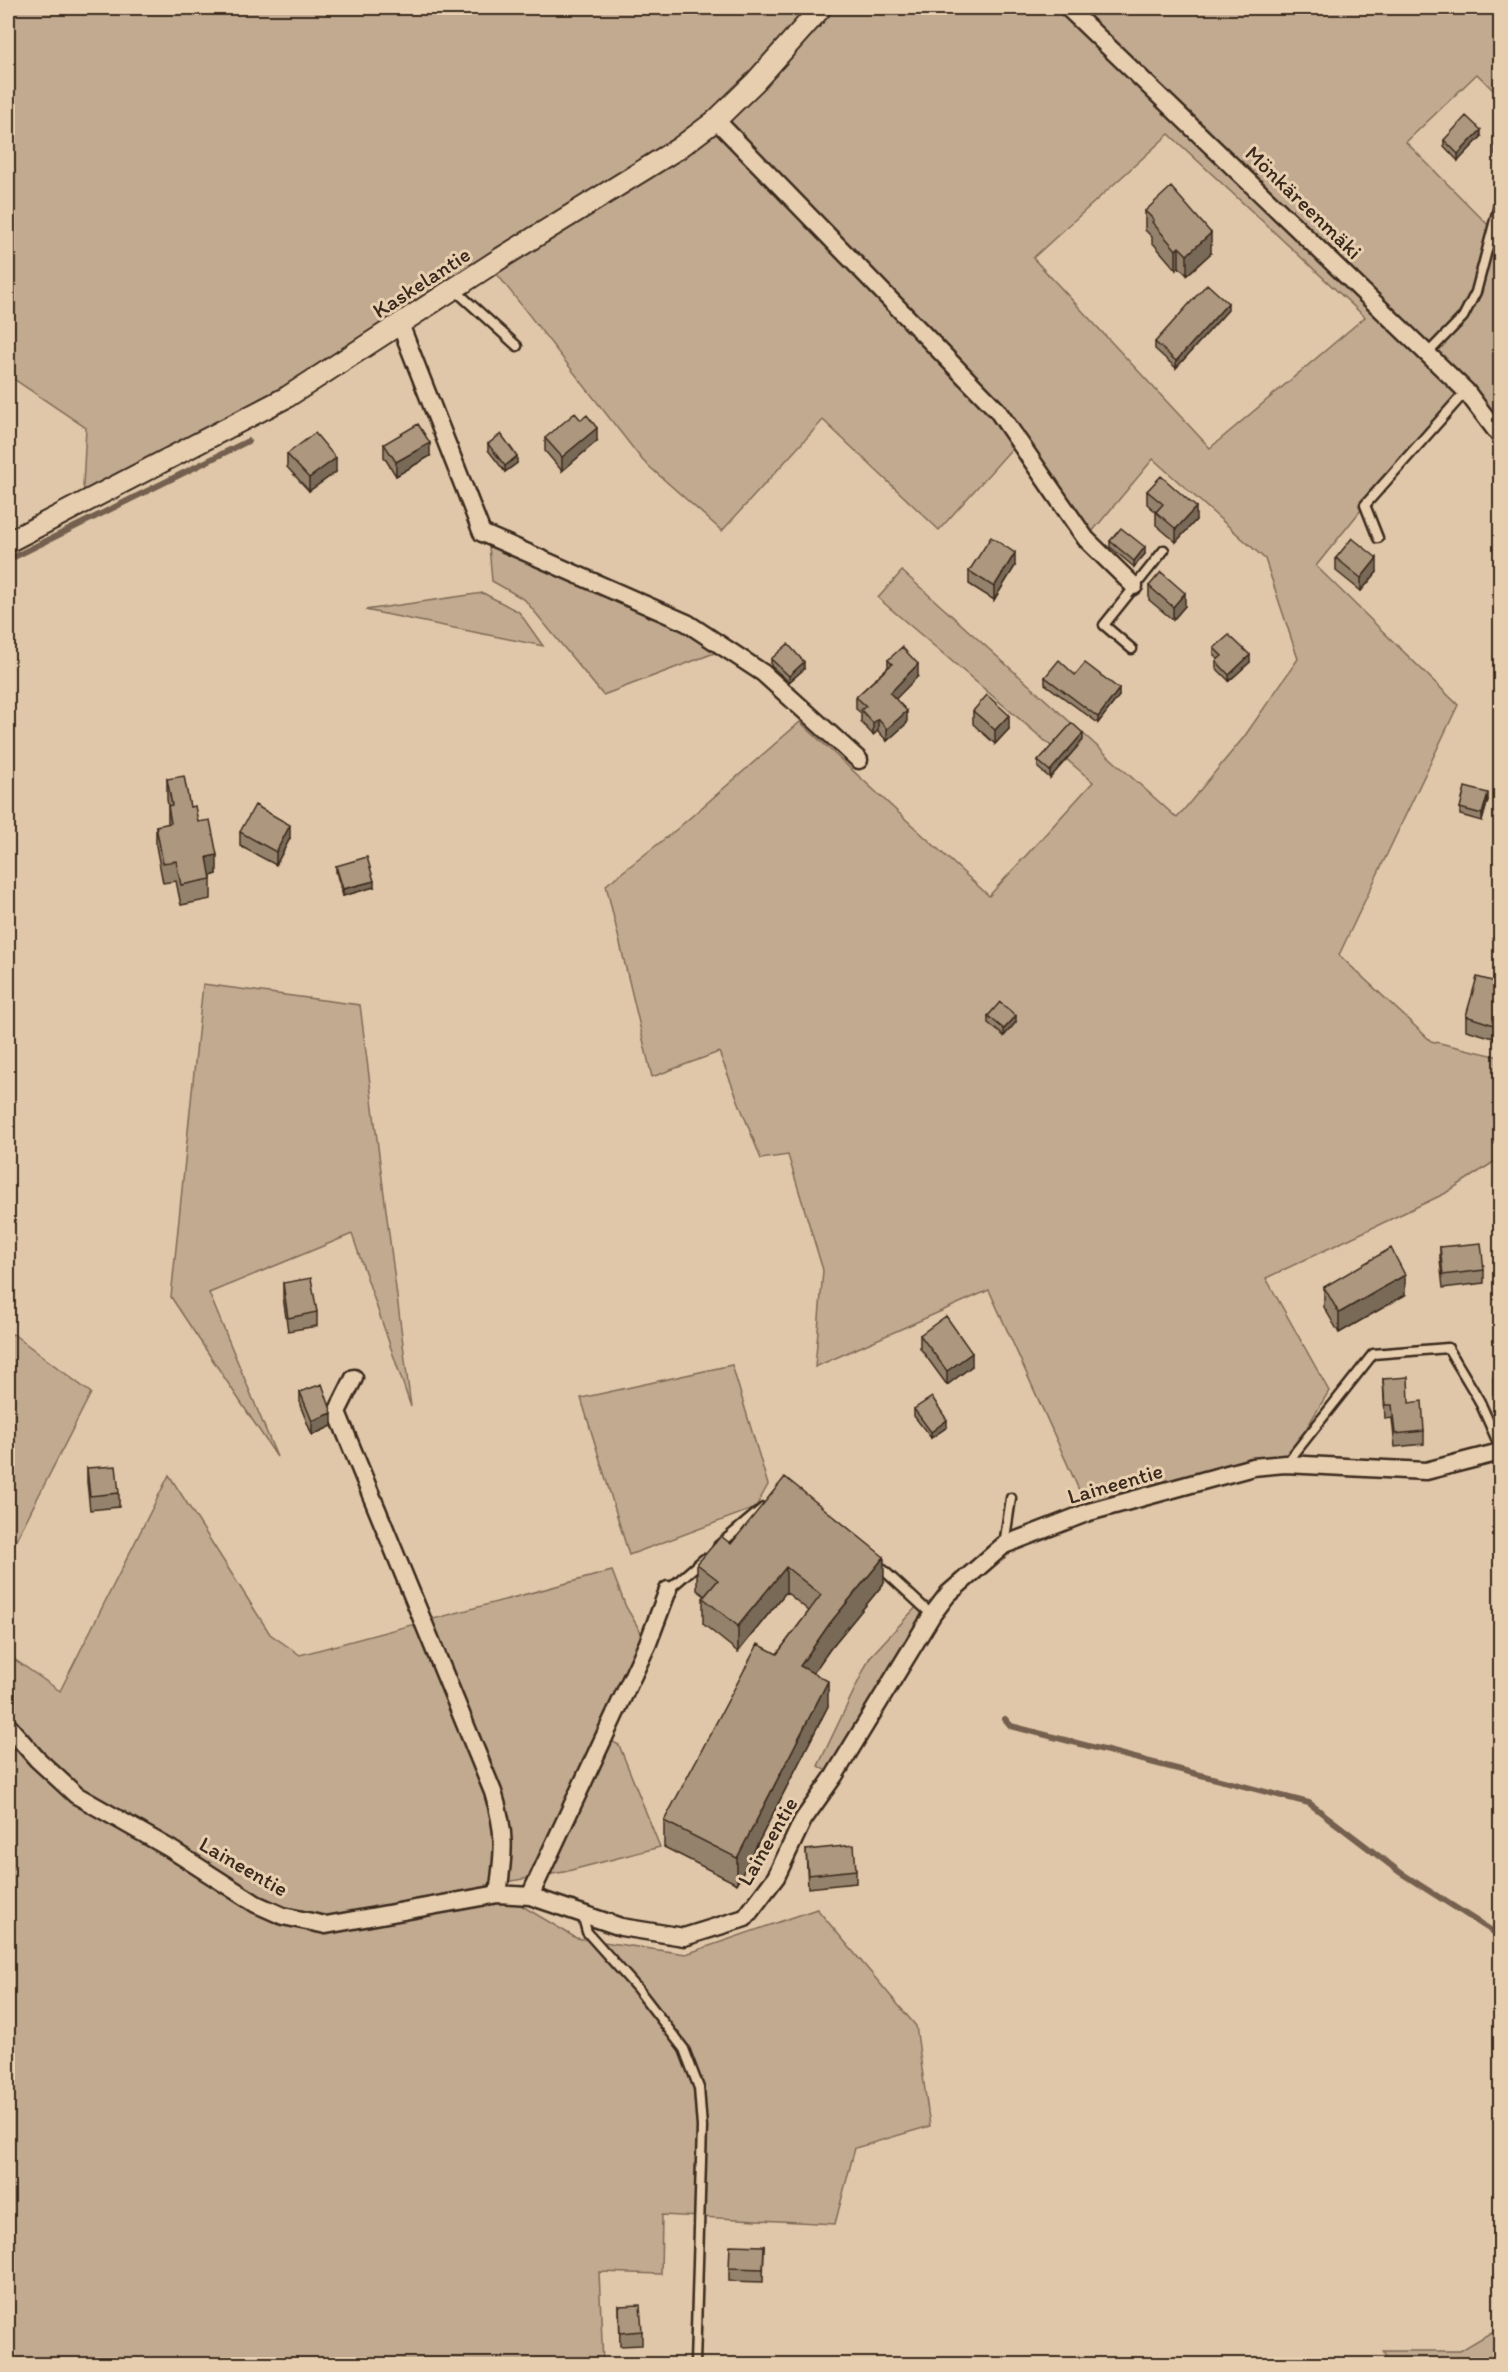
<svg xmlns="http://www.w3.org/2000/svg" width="1508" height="2372" font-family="Itim,sans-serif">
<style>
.green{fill:#c2aa90;stroke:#7e6a57;stroke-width:1.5;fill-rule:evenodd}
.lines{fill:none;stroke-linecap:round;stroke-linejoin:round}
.stream{stroke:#74614f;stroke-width:6}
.service-casing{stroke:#3b2a1e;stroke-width:13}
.minor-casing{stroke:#3b2a1e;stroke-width:21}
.tertiary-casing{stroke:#3b2a1e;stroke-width:24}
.service{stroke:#e7ceaf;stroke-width:8}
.minor{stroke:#e7ceaf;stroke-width:16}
.tertiary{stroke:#e7ceaf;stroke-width:20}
.wall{fill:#95826c;stroke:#3b2a1e;stroke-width:1.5}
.shaded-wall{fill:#796a58;stroke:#3b2a1e;stroke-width:1.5}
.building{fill:#ad977e;stroke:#3b2a1e;stroke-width:1.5}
.labels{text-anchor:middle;stroke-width:6;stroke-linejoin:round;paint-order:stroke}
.street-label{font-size:22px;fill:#3b2a1e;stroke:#e7ceaf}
</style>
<rect width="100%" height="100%" fill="#e0c7a9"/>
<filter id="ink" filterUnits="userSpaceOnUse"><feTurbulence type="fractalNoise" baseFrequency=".0167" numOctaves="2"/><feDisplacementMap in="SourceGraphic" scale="12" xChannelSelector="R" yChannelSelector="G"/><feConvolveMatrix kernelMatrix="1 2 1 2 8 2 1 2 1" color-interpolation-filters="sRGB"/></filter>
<g filter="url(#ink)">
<path class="green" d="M8,8h1492v89l-23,-23 -71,68 94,95v199l-33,-45 -102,114 -49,61 142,139 -119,250 92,86 69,16v101l-56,36 -178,84 63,113 -44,73 -196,48 -100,-222 -174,77 8,-97 -35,-115 -27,4 -42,-107 -67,25 -46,-192 71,-56 123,-107 189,174 104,-114 -215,-184 24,-27 275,247 67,-81 54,-78 -33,-100 -112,-100 -67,80 -69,-96 -301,-323 -429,277 -200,101 -4,-12 3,-58 -78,-53zM1169,134l196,183 -155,131 -177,-190z
M717,127l279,284 20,33 -77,86 -116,-110 -101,111 -79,-70 -146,-187z
M489,546l193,82 35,24 -114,43 -78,-95 -33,-19z
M483,593l36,19 24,34 -178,-36z
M203,984l157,21 51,402 -59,-173 -143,59 68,164 -106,-160z
M13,1334l78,59 -83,163v-219z
M732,1365l36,120 -13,23 -126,47 -48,-157z
M169,1475l101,159 30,21 312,-84 14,36 19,32 -49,94 23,12 41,102 -96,25 -77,13 89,53 110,16 131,-45 99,117 14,100 -75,22 -20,76 -173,-9 -1,59 -62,-2 4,92h-595v-709l52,36z
M919,1604l13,11 -98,161 -16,-10 52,-109z
M1500,2327v37h-111l-6,-13h77z"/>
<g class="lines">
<path class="stream" d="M8,560l240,-119
M1005,1719l6,7 298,77 92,70 99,63"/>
<g class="service-casing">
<path id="service" d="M455,290l62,56
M1428,353l35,-36 13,-25 24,-91
M1378,538l-13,-33 101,-114
M1132,649l-28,-24 60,-75
M1286,1464l87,-110 75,-6 31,52 21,47
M1004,1545l7,-47
M718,1546l45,-38
M878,1565l54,50
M668,1590l36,-31
M582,1914l5,18 50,56 47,61 15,39 3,39 -7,237"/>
</g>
<g class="minor-casing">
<path id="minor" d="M1068,8l398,383 34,45
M716,120l281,290 89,129 48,47
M400,324l82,209 205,90 76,50 96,87
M354,1378l-17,34 156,380c13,41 11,60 5,102
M8,1726l29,33 39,36 93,53 87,56 27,12 43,9 172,-31 32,2 91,31 63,10 61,-19 31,-41 27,-57 31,-44 98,-161 16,-21 56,-49 85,-33 164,-45 32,-3 141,7 74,-19
M530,1896l118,-253 20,-53"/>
</g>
<g class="tertiary-casing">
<path id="tertiary" d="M8,542l279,-145 214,-139 178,-110 37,-28 39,-38 66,-74"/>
</g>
<use href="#service" class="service"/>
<use href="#minor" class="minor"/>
<use href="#tertiary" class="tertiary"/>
</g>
<path class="wall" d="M1500,136v25l-5,-6v-13z
M1481,137l-23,24 -14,-15v-6z
M1145,211l66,42 -24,22 -8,-8 -3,3 -24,-28v-5l-7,-7z
M1228,310l-52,58 -21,-19v-7z
M545,438l52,3 -35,30 -17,-20z
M384,444l46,12 -34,20 -12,-19z
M488,444l29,19 -12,9 -17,-22z
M287,454l49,18 -27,19 -22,-24z
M1147,491l49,29 -20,22 -20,-17v-13l-9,-8z
M1110,541l35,13 -11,13 -24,-20z
M1336,558l41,14 -16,19 -25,-20z
M1015,566l-21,34 -25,-16v-13z
M1149,586l36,20 -12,14 -24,-20z
M1214,648l36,14 -21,19 -13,-13v-7l2,-2 -4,-4z
M771,659l33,10 -15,13 -18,-16z
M888,660l30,16 -23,23 12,24 -20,18 -9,-10 -5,4 -12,-13v-9l-5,-4v-12l32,-30z
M1075,675l44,21 -21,27 -53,-39v-7z
M973,711l36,18 -14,15 -22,-20z
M1083,740l-33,38 -12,-10v-7z
M167,779l23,28 8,15 19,52 -6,2v23l-30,6 -5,-24 -13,2 -7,-37v-20l12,-2v-18l-1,-7z
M1488,800l-6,21 -22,-6v-7z
M240,832l50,6 -14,27 -36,-19z
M336,866l38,21 -31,9 -7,-24z
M1500,983v57l-34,-10v-14z
M988,1016l28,6 -12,14 -16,-13z
M1440,1247l44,23v13l-41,5 -3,-28z
M283,1283l34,29v14l-29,5 -5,-34z
M1324,1287l81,8 -66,38 -15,-26z
M1500,1328v67l-7,-1v-13z
M920,1335l52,31 -25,19 -27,-37z
M1383,1379l26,24 15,28v13l-29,3 -3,-29 -7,1z
M300,1392l32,34 -20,9 -12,-30z
M914,1409l33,18 -16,11 -17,-22z
M87,1468l32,25v14l-29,3 -3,-28z
M731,1544l153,39 -54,66 -17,24 15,33 -91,178 -73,-37v-26l113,-167 32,-43 -23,-19 -48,60 -35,-28v-26l2,-2 -8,-6v-26z
M806,1850l50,20v13l-48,5z
M764,2246l-1,36 -34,-1v-13z
M619,2306l23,25v14l-22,1z"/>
<path class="shaded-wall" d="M1481,130v7l-23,24v-7z
M1211,233v20l-24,22v-20z
M1179,247v20l-3,3v-20z
M1228,303v7l-52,58v-7z
M597,428v13l-35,30v-14z
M430,443v13l-34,20v-14z
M517,456v7l-12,9v-6z
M336,458v14l-27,19v-13z
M1196,507v13l-20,22v-13z
M1145,547v7l-11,13v-6z
M1015,553v13l-21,34v-13z
M1377,558v14l-16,19v-13z
M1185,593v13l-12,14v-13z
M1250,655v7l-21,19v-6z
M804,662v7l-15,13v-6z
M918,664v12l-28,29v-12z
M1119,689v7l-21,27v-6z
M907,711v12l-20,18v-12z
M1009,715v14l-14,15v-14z
M878,719v12l-5,4v-12z
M1083,733v7l-33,38v-7z
M1488,793v7l-6,21v-7z
M290,825v13l-14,27v-13z
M217,855v19l-10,3v-20z
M374,881v6l-31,9v-7z
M1016,1016v6l-12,14v-7z
M1405,1275v20l-66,38v-20z
M972,1353v13l-25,19v-14z
M332,1413v13l-20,9v-14z
M947,1420v7l-16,11v-6z
M884,1557v26l-54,66 -30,43v-26l30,-43z
M786,1567v25l-48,60v-26z
M828,1681v25l-91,178v-26z"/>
<path class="building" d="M1466,116l15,14 -23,24 -14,-14z
M1500,136v12l-5,-6z
M1171,187l40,46 -24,22 -8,-8 -3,3 -24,-28 2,-2 -9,-9z
M1207,284l21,19 -52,58 -21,-19z
M575,413l6,7 6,-5 10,13 -35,29 -17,-19z
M418,424l12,19 -34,19 -12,-18z
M315,433l21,25 -27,20 -22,-24z
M501,434l16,22 -12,10 -17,-22z
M1161,476l35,31 -20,22 -20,-17 7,-8 -16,-13z
M1121,528l24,19 -11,14 -24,-20z
M991,537l24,16 -21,34 -25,-16z
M1352,538l25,20 -16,20 -25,-20z
M1161,572l24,21 -12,14 -24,-21z
M1229,635l21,20 -21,20 -13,-14 6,-5 -8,-8z
M788,644l16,18 -15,14 -18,-17z
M902,647l16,17 -28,29 17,18 -20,18 -9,-10 -5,4 -12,-13 5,-4 -10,-9 36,-33 -4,-4z
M1059,660l16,15 10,-12 34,26 -21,28 -53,-40z
M987,695l22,20 -14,15 -22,-19z
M1072,723l11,10 -33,38 -12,-10z
M184,776l6,31 5,-1 3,16 12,-2 7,35 -10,2 4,22 -30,6 -5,-24 -13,2 -7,-37 15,-3 -3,-17 4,-1 -5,-26z
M1465,787l23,6 -6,21 -22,-6z
M255,805l35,20 -14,27 -36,-20z
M367,857l7,24 -31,8 -7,-23z
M1477,977l23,6v44l-34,-11z
M1000,1002l16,14 -12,13 -16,-13z
M1481,1243l3,27 -41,5 -3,-28z
M1391,1248l14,27 -66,38 -15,-26z
M311,1278l6,34 -29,6 -5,-35z
M946,1316l26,37 -25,18 -27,-36z
M1498,1328h2v53h-7z
M1408,1377l1,26 13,-2 2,30 -29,3 -3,-29h-7l-2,-26z
M322,1384l10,29 -20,8 -12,-29z
M932,1397l15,23 -16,12 -17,-23z
M116,1466l3,27 -29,3 -3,-28z
M785,1477l99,80 -54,66 -30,43 28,15 -91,177 -73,-37 94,-177 19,10 44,-59 -35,-28 -48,59 -35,-28 15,-18 -21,-16 24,-28 10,8z
M854,1845l2,25 -48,5 -2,-25z
M730,2245l34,1 -1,23 -34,-1z
M640,2305l2,26 -22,2 -1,-27z"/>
</g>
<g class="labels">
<g class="street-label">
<text transform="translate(1304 202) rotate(44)" y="8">Mönkäreenmäki</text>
<text transform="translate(421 282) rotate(-33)" y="8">Kaskelantie</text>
<text transform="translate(1115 1483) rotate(-16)" y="8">Laineentie</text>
<text transform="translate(767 1841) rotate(-60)" y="8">Laineentie</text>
<text transform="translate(244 1866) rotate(30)" y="8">Laineentie</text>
</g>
</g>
<rect width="1508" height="2372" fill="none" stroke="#e7ceaf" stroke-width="30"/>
<rect x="15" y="15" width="1478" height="2342" fill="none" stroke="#3b2a1e" stroke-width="2" filter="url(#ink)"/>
</svg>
